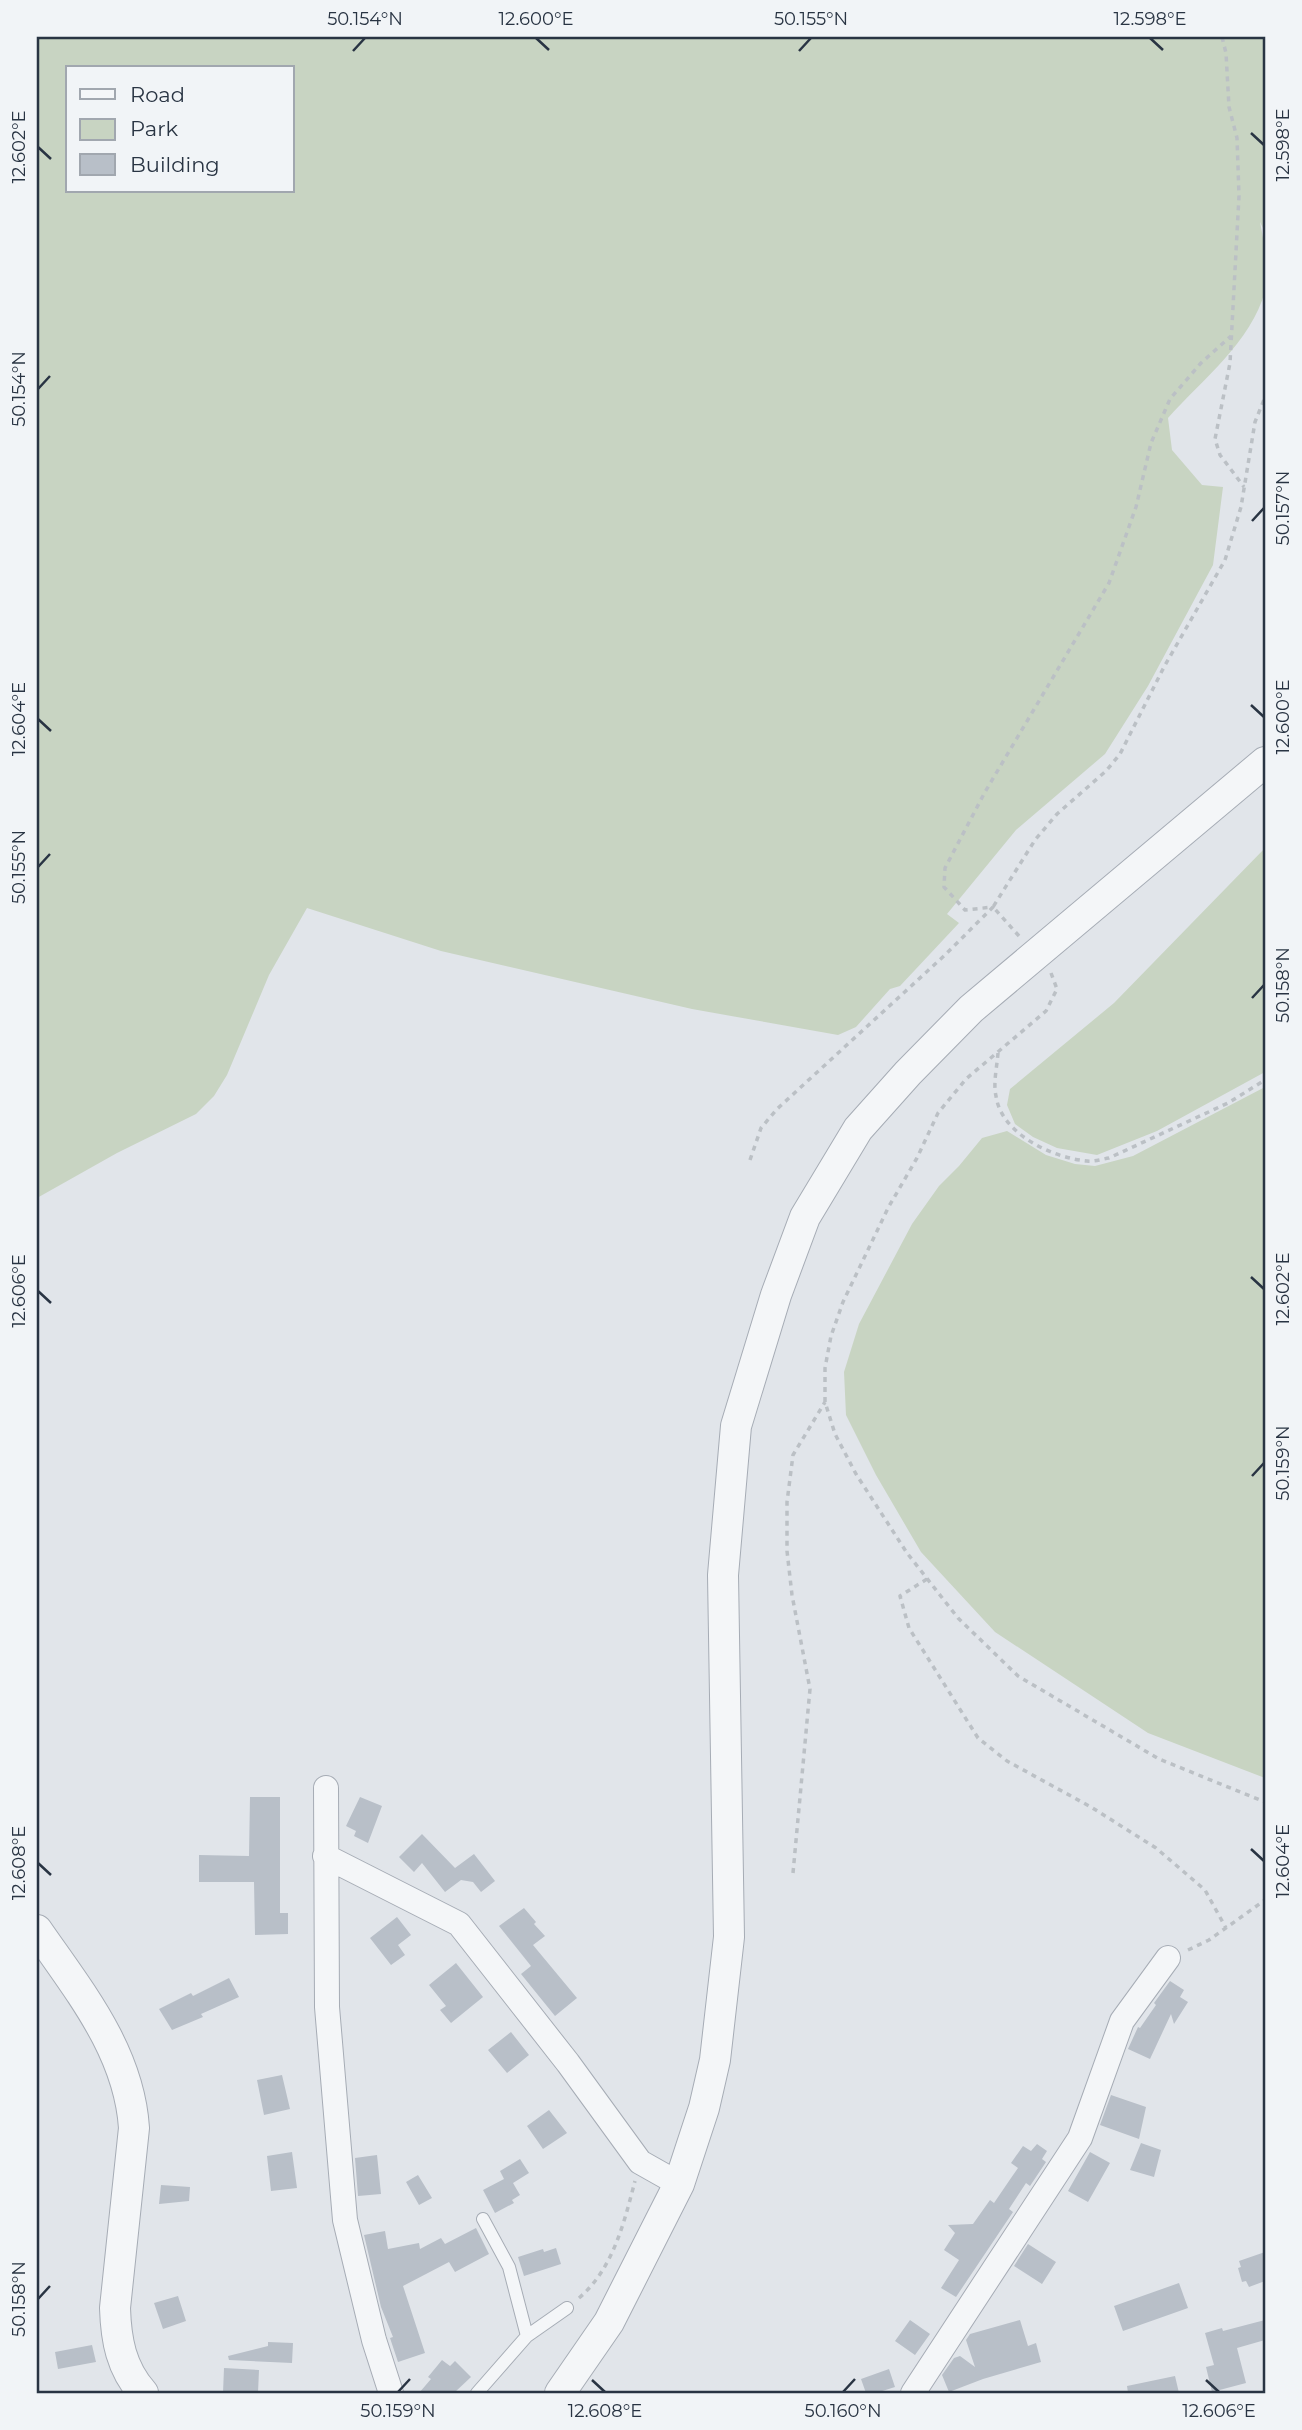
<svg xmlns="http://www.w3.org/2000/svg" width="1302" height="2430" font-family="Montserrat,sans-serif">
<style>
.green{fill:#c8d4c2;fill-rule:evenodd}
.building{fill:#b8bfc8}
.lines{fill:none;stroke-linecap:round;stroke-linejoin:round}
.service-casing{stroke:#a6acb5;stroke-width:14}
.minor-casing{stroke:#a6acb5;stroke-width:26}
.tertiary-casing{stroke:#a6acb5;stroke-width:32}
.path{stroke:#bbc0c5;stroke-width:3.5;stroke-dasharray:5 5;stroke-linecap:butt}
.service{stroke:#f4f6f8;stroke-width:12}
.minor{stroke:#f4f6f8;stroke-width:24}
.tertiary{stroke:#f4f6f8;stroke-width:30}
.ticks{fill:none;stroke:#293443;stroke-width:2.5}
.neatline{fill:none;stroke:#293443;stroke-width:2.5}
.ticks-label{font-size:18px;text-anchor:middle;fill:#293443}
</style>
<rect width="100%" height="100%" fill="#e1e5ea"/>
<path class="green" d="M37,37h1228v195l-5,-10c4,21 10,48 5,69 -13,50 -64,90 -97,127l4,32 30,35 21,2 -10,78 -65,121 -43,68 -89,76 -69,84 12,9 -59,63 -10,3 -34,38 -18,8 -146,-26 -251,-58 -134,-43 -38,67 -42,100 -13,21 -18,18 -79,39 -80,45zM68,68h224v123h-224z
M1265,848v224l-108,59 -60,24 -40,-7 -24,-11 -18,-13 -8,-19 3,-16 104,-86z
M1265,1087v691l-117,-45 -153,-101 -74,-80 -45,-77 -30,-60 -2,-43 15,-48 53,-100 27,-38 20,-20 23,-28 25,-7 39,24 29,9 20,2 38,-10z"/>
<path class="building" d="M250,1797h30v116h8v21l-33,1 -1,-53h-55v-27l50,1z
M360,1797l22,9 -14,37 -14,-7 2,-5 -10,-5z
M422,1834l33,34 19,-14 21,27 -14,11 -8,-10 -12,-2 -16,12 -23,-29 -8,9 -15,-15z
M524,1908l12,14 -2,2 11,12 -12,9 44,53 -22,18 -34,-42 10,-8 -32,-40z
M397,1917l14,18 -13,10 7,10 -14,10 -21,-27z
M456,1963l27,34 -32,26 -11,-13 6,-4 -17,-21z
M229,1978l10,19 -38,17 2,3 -31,13 -13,-21 32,-16 2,3z
M1170,1981l14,9 -4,7 8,5 -14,22 -3,-10 -21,45 -22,-10 10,-22 2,1 16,-23 -2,-2z
M511,2032l18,23 -22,18 -19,-23z
M282,2075l8,34 -26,6 -7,-35z
M1111,2095l35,12 -7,32 -39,-14z
M549,2110l18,23 -24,16 -16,-23z
M1141,2143l20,7 -7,27 -24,-7z
M1037,2144l10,7 -5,8 4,3 -16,24 -4,-3 -17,26 4,3 -57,85 -15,-9 18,-28 -15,-10 11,-17 -7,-8 25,-1 17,-24 4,3 17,-25 7,-10 -7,-5 12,-17 8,5z
M292,2152l5,36 -26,3 -4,-35z
M1090,2152l20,11 -22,39 -20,-11z
M377,2155l4,39 -23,2 -3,-38z
M520,2159l9,14 -16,10 7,12 -8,5 2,3 -19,10 -12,-23 21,-11 -4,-8z
M418,2175l14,23 -13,7 -13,-23z
M161,2185l29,2 -1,14 -30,3z
M476,2228l13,26 -34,18 -6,-10 -46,24 22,67 -27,9 -8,-24 3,-1 -12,-30 -17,-72 21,-4 3,18 31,-6 1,6 21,-11 4,6z
M1028,2244l28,18 -14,22 -28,-18z
M556,2248l5,16 -37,12 -6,-19 25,-8 1,3z
M1265,2252v29l-16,6 -3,-6 -4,1 -4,-14 3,-1 -2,-6z
M1179,2283l9,25 -65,23 -9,-25z
M178,2296l8,25 -23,8 -9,-26z
M910,2320l20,14 -15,21 -20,-14z
M1020,2320l8,26 8,-3 5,19 -58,17 -34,13 -7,-17 12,-17 6,-2 15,11 -9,-27 4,-6z
M1265,2320v20l-28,8 9,35 -34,9 -6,-25 8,-2 -9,-32 17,-5 1,3z
M268,2342l25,1 -1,20 -63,-3 -1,-4 40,-10z
M92,2345l4,17 -38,7 -3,-17z
M442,2360l8,6 5,-5 16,16 -17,16h-35l12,-14 -3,-2z
M224,2368l35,2 -1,23h-35z
M889,2369l6,18 -19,6h-10l-5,-14z
M1175,2376l4,17h-51l-1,-7z"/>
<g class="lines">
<g class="service-casing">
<path id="service" d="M483,2219l26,48 18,69
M477,2393l50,-57 40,-28"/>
</g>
<g class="minor-casing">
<path id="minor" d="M326,1788l1,219 18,213 29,120 17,53
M325,1856l134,68 109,139 72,99 39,22
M913,2393l167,-255 42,-117 46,-63"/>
</g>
<g class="tertiary-casing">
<path id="tertiary" d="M37,1930c42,61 92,121 97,198l-19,180c1,32 6,60 28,85
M560,2393l49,-71 70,-138 25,-76 11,-48 14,-123 -6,-362 13,-149 40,-131 29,-78 53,-88 50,-56 63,-64 294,-247"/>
</g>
<path class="path" d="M1222,37l4,16 3,54 8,31 2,58 -9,167 -15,76 5,16 24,32
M1019,936l-26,-29 42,-67 22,-26 49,-43 14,-17 44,-87 61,-107 16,-53 14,-85 10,-25
M1051,973l6,16 -11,22 -80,68 -28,34 -21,45 -29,50 -45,94 -12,34 -6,32v34l10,32 21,40 51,79 51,65 60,58 141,83 106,43
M998,1053c-1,14 -5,30 -2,43 5,38 57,62 91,65 7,1 15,-2 22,-3l119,-55 37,-23
M750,1160l11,-32 16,-19 168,-154 48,-48 -28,3 -21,-23 1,-19 40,-76 124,-209 27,-76 15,-64 19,-44 31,-36 30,-27
M927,1579l-27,17 9,32 69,110 29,23 84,46 65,41 49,42 21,38
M793,1873l17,-184 -18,-94 -5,-44v-49l6,-47 32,-53
M1188,1950l21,-10 56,-40
M579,2298c34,-29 45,-75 56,-117"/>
<use href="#service" class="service"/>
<use href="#minor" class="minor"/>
<use href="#tertiary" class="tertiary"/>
</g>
<path class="ticks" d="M536,38l13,12M1150,38l13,12M353,51l12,-13M799,51l12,-13M1251,133l13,12M38,147l13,12M38,389l12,-13M1252,521l12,-13M1251,705l13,12M38,719l13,12M38,867l12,-13M1252,998l12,-13M1251,1277l13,12M38,1291l13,12M1252,1476l12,-13M1251,1849l13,12M38,1863l13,12M38,2299l12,-13M592,2380l13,12M1206,2380l13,12M398,2392l12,-13M843,2392l12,-13"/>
<rect width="1302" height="2430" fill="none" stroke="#f1f4f7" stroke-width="77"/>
<rect x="66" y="66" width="228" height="126" fill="#f1f4f7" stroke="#a1a7af" stroke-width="2"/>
<rect x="80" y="89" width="35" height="10" fill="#f4f6f8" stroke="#a1a7af" stroke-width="2"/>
<text x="130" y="102" font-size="21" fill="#293443">Road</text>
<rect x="80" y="119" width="35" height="21" fill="#c8d4c2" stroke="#a1a7af" stroke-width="2"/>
<text x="130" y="136" font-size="21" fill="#293443">Park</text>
<rect x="80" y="154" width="35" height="21" fill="#b8bfc8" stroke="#a1a7af" stroke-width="2"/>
<text x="130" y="172" font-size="21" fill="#293443">Building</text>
<rect x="38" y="38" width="1226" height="2354" class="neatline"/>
<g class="ticks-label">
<text x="365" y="25">50.154°N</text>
<text x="536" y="25">12.600°E</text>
<text x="811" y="25">50.155°N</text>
<text x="1150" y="25">12.598°E</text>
<text transform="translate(1283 145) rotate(-90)" y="6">12.598°E</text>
<text transform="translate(19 147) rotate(-90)" y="6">12.602°E</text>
<text transform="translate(19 389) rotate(-90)" y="6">50.154°N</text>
<text transform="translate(1283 508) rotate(-90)" y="6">50.157°N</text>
<text transform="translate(1283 717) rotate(-90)" y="6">12.600°E</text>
<text transform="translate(19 719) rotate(-90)" y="6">12.604°E</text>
<text transform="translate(19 867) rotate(-90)" y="6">50.155°N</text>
<text transform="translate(1283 985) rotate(-90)" y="6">50.158°N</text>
<text transform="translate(1283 1289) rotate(-90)" y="6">12.602°E</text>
<text transform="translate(19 1291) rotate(-90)" y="6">12.606°E</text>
<text transform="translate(1283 1463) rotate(-90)" y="6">50.159°N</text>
<text transform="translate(1283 1861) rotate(-90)" y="6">12.604°E</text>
<text transform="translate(19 1863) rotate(-90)" y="6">12.608°E</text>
<text transform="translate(19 2299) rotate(-90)" y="6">50.158°N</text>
<text x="398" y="2417">50.159°N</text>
<text x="605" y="2417">12.608°E</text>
<text x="843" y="2417">50.160°N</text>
<text x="1219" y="2417">12.606°E</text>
</g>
</svg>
